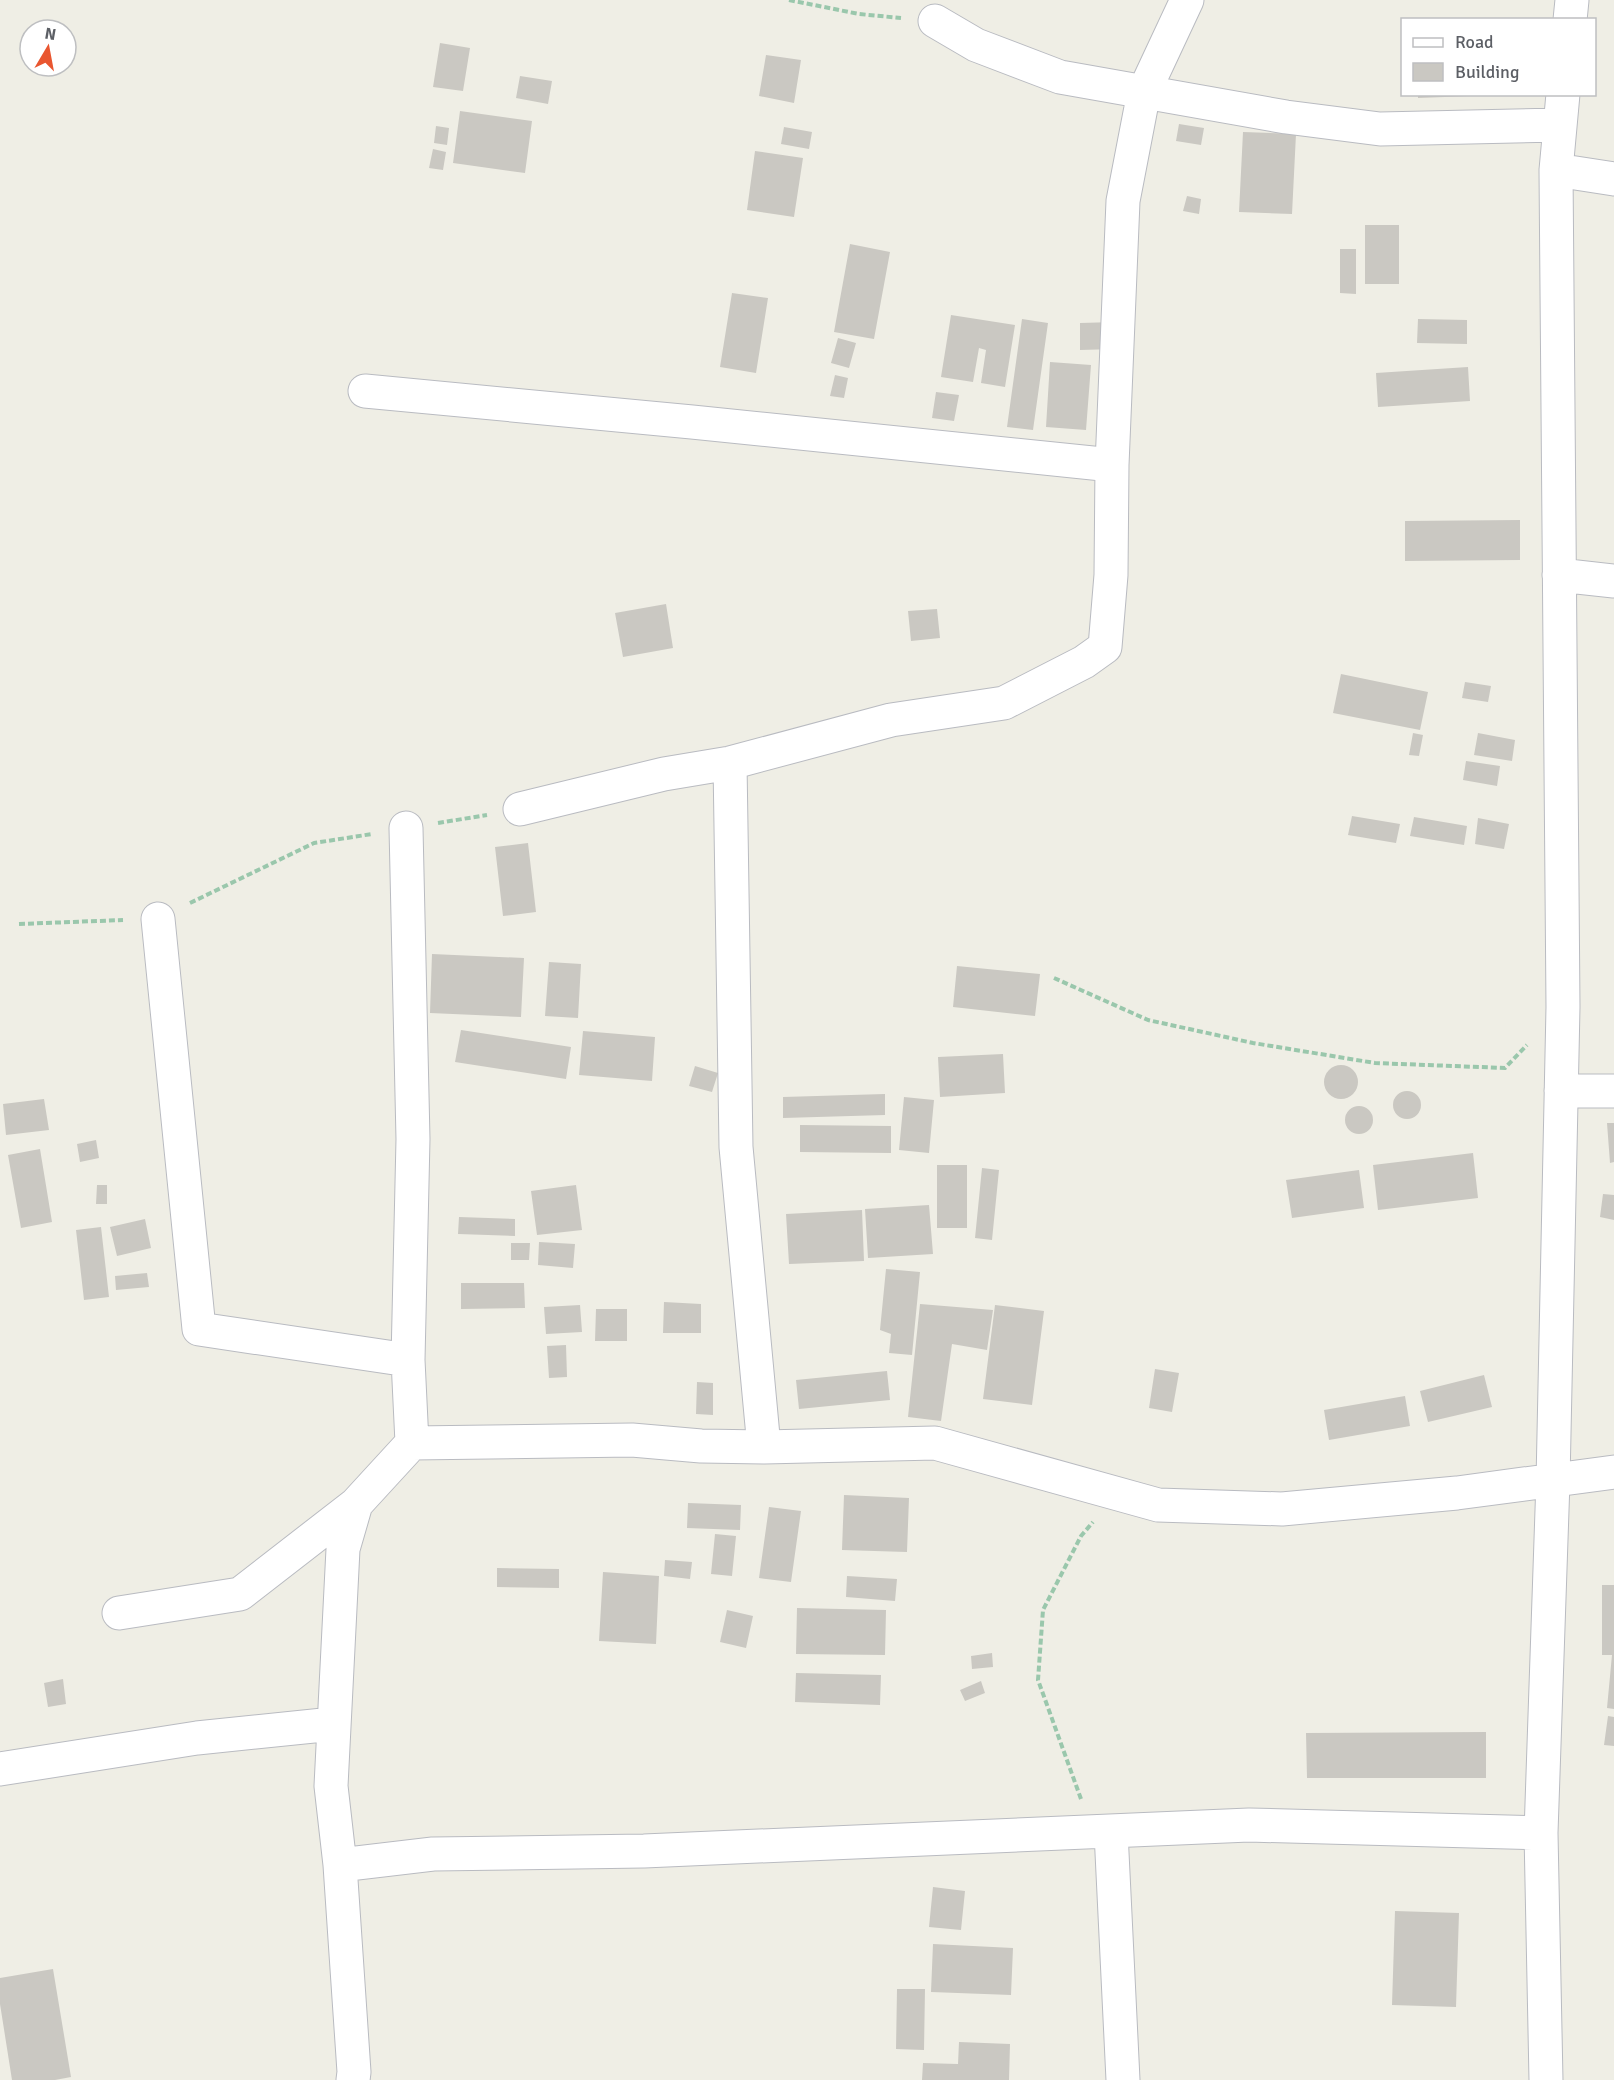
<svg xmlns="http://www.w3.org/2000/svg" width="1614" height="2080" font-family="Signika,sans-serif">
<style>
.building{fill:#cac8c2}
.lines{fill:none;stroke-linecap:round;stroke-linejoin:round}
.minor-casing{stroke:#b9bbc1;stroke-width:35}
.path{stroke:#9ac7ac;stroke-width:4;stroke-dasharray:6 3;stroke-linecap:butt}
.minor{stroke:#fff;stroke-width:33}
</style>
<rect width="100%" height="100%" fill="#efeee5"/>
<path class="building" d="M440,43l30,5 -7,43 -30,-4z
M766,55l35,5 -7,43 -35,-7z
M520,76l32,5 -4,23 -32,-6z
M1418,94h53v2l-53,2z
M460,111l72,10 -7,52 -72,-10z
M1179,124l25,4 -3,17 -25,-4z
M436,126l13,2 -2,17 -13,-2z
M784,127l28,5 -3,17 -28,-5z
M1243,132l53,2 -4,80 -53,-2z
M433,149l13,3 -3,18 -14,-2z
M755,151l48,7 -9,59 -47,-7z
M1187,196l14,3 -2,15 -16,-3z
M1365,225h34v59h-34z
M850,244l40,8 -16,87 -40,-7z
M1340,249h16v45l-16,-1z
M732,293l36,5 -12,75 -36,-6z
M951,315l64,10 -10,62 -24,-4 5,-33 -7,-2 -6,34 -32,-5z
M1022,319l26,4 -15,107 -26,-3z
M1418,319l49,1v24l-50,-1z
M1115,322l1,27 -36,1v-27z
M838,338l18,5 -7,25 -18,-5z
M1050,362l41,3 -5,65 -40,-3z
M1468,367l2,34 -92,6 -2,-34z
M835,375l13,3 -4,20 -14,-2z
M936,392l23,3 -5,26 -22,-3z
M1520,520v40l-115,1v-40z
M666,604l7,44 -50,9 -8,-44z
M937,609l3,29 -29,3 -3,-30z
M1341,674l87,18 -8,38 -87,-17z
M1465,682l26,4 -3,16 -26,-4z
M1413,733l10,2 -4,21 -10,-1z
M1478,733l37,7 -3,21 -38,-6z
M1466,761l34,5 -3,20 -34,-6z
M1352,816l48,8 -4,19 -48,-8z
M1414,817l53,9 -3,19 -54,-9z
M1478,818l31,6 -5,25 -29,-5z
M528,843l8,69 -33,4 -8,-69z
M432,954l92,4 -3,59 -91,-4z
M549,962l32,2 -3,54 -33,-2z
M957,966l83,8 -5,42 -82,-9z
M461,1030l110,17 -5,32 -111,-17z
M583,1031l72,6 -3,44 -73,-6z
M1003,1054l2,39 -65,4 -2,-40z
M1324 1082a17 17 0 1 1 34 0a17 17 0 1 1-34 0Z
M695,1066l23,7 -6,19 -23,-6z
M1393 1105a14 14 0 1 1 28 0a14 14 0 1 1-28 0Z
M885,1094v21l-102,3v-21z
M904,1097l30,3 -5,53 -30,-3z
M44,1099l5,31 -43,5 -3,-31z
M1345 1120a14 14 0 1 1 28 0a14 14 0 1 1-28 0Z
M1607,1123h7v39l-4,1z
M800,1125l91,1v27l-91,-1z
M96,1140l3,18 -19,4 -3,-18z
M40,1149l12,73 -31,6 -13,-73z
M1473,1153l5,45 -100,12 -5,-45z
M937,1165h30v63h-30z
M982,1168l17,2 -7,70 -17,-2z
M1359,1170l5,38 -72,10 -6,-38z
M97,1185h10v19h-11z
M576,1185l6,45 -45,5 -6,-44z
M1603,1194l11,1v25l-14,-3z
M929,1205l4,49 -65,4 -3,-49z
M862,1210l2,51 -75,3 -3,-50z
M459,1217l56,2v17l-57,-2z
M145,1219l6,29 -34,8 -7,-29z
M101,1227l8,70 -25,3 -8,-70z
M539,1242l36,2 -2,24 -35,-3z
M511,1243h19l-1,17h-18z
M886,1269l34,3 -8,83 -23,-2 2,-19 -11,-4z
M147,1273l2,14 -33,3 -1,-14z
M461,1283h63l1,25 -64,1z
M664,1302l37,2v29h-38z
M920,1304l73,6 -6,40 -35,-6 -11,77 -33,-4z
M580,1305l2,27 -36,2 -2,-27z
M995,1305l49,6 -12,94 -49,-6z
M596,1309h31v32h-32z
M566,1345l1,32 -18,1 -2,-32z
M1155,1369l24,4 -7,39 -23,-4z
M887,1371l3,29 -91,9 -3,-29z
M1484,1375l8,32 -64,15 -8,-31z
M697,1382l16,1v32l-17,-1z
M1405,1396l5,30 -81,14 -5,-30z
M844,1495l65,3 -2,54 -65,-2z
M688,1503l53,2 -1,25 -53,-2z
M769,1507l32,4 -10,71 -32,-4z
M715,1534l21,2 -4,40 -21,-2z
M665,1560l27,2 -2,17 -26,-3z
M497,1568l62,1v19l-62,-1z
M603,1572l56,4 -3,68 -57,-3z
M847,1576l50,3 -2,22 -49,-4z
M1602,1585h12v70h-12z
M797,1608l89,2 -1,45 -89,-1z
M727,1610l26,6 -7,32 -26,-6z
M992,1653l1,14 -21,2 -1,-13z
M1612,1655h2v54l-7,-1z
M796,1673l85,2 -1,30 -85,-3z
M63,1679l3,25 -18,3 -4,-24z
M981,1681l4,12 -20,8 -5,-11z
M1608,1716l6,1v29l-10,-1z
M1486,1732v46h-179l-1,-45z
M933,1887l32,4 -4,39 -32,-3z
M1395,1911l64,2 -3,94 -64,-2z
M933,1944l80,4 -2,47 -80,-3z
M53,1969l18,108 -16,3h-43l-12,-76v-26z
M897,1989h28l-1,61 -28,-1z
M959,2042l51,2 -1,36h-87l1,-17 35,1z"/>
<g class="lines">
<g class="minor-casing">
<path id="minor" d="M1570,20l2,-20
M935,21l41,24 84,32 226,40 94,12 180,-4
M1556,170l58,9
M365,391l327,31 420,43
M1559,575l55,6
M730,763l6,384 28,300
M520,809l144,-35 66,-11 161,-43 113,-17 80,-41 21,-15 6,-72 1,-110 11,-264 21,-109 43,-92
M158,919l41,410 209,31
M1561,1091h53
M412,1443l220,-3 69,6 63,1 171,-4 223,62 124,4 175,-16 157,-21
M119,1613l121,-19 116,-90 56,-61 -4,-83 5,-221 -7,-311
M0,1769l197,-31 136,-14
M1111,1832l12,248
M340,1865l93,-11 211,-3 605,-26 292,8
M353,2080l1,-8 -14,-207 -9,-79 12,-237 13,-45
M1546,2080l-5,-247 12,-352 10,-474 -7,-837 7,-76"/>
</g>
<path class="path" d="M789,0l70,14 42,4
M438,823l49,-8
M190,903l124,-60 58,-9
M19,924l104,-4
M1054,978l94,42 105,23 122,20 130,5 22,-23
M1081,1799l-43,-119 5,-70 38,-74 12,-14"/>
<use href="#minor" class="minor"/>
</g>
<rect x="1401" y="18" width="195" height="78" fill="#ffffff" stroke="#bebfc1" stroke-width="1.5"/>
<rect x="1413" y="38" width="30" height="9" fill="#ffffff" stroke="#bebfc1" stroke-width="1.5"/>
<text x="1455" y="48" font-size="18" fill="#5c5f65">Road</text>
<rect x="1413" y="63" width="30" height="18" fill="#cac8c2" stroke="#bebfc1" stroke-width="1.5"/>
<text x="1455" y="78" font-size="18" fill="#5c5f65">Building</text>
<g transform="translate(48 48) rotate(10)"><circle r="28" fill="#ffffff" stroke="#bebfc1" stroke-width="1.5"/>
<path d="M0-4.5L10 22L0 15L-10 22Z" fill="#e95630"/>
<text y="-9" font-size="16" font-weight="bold" text-anchor="middle" fill="#5c5f65">N</text>
</g>
</svg>
